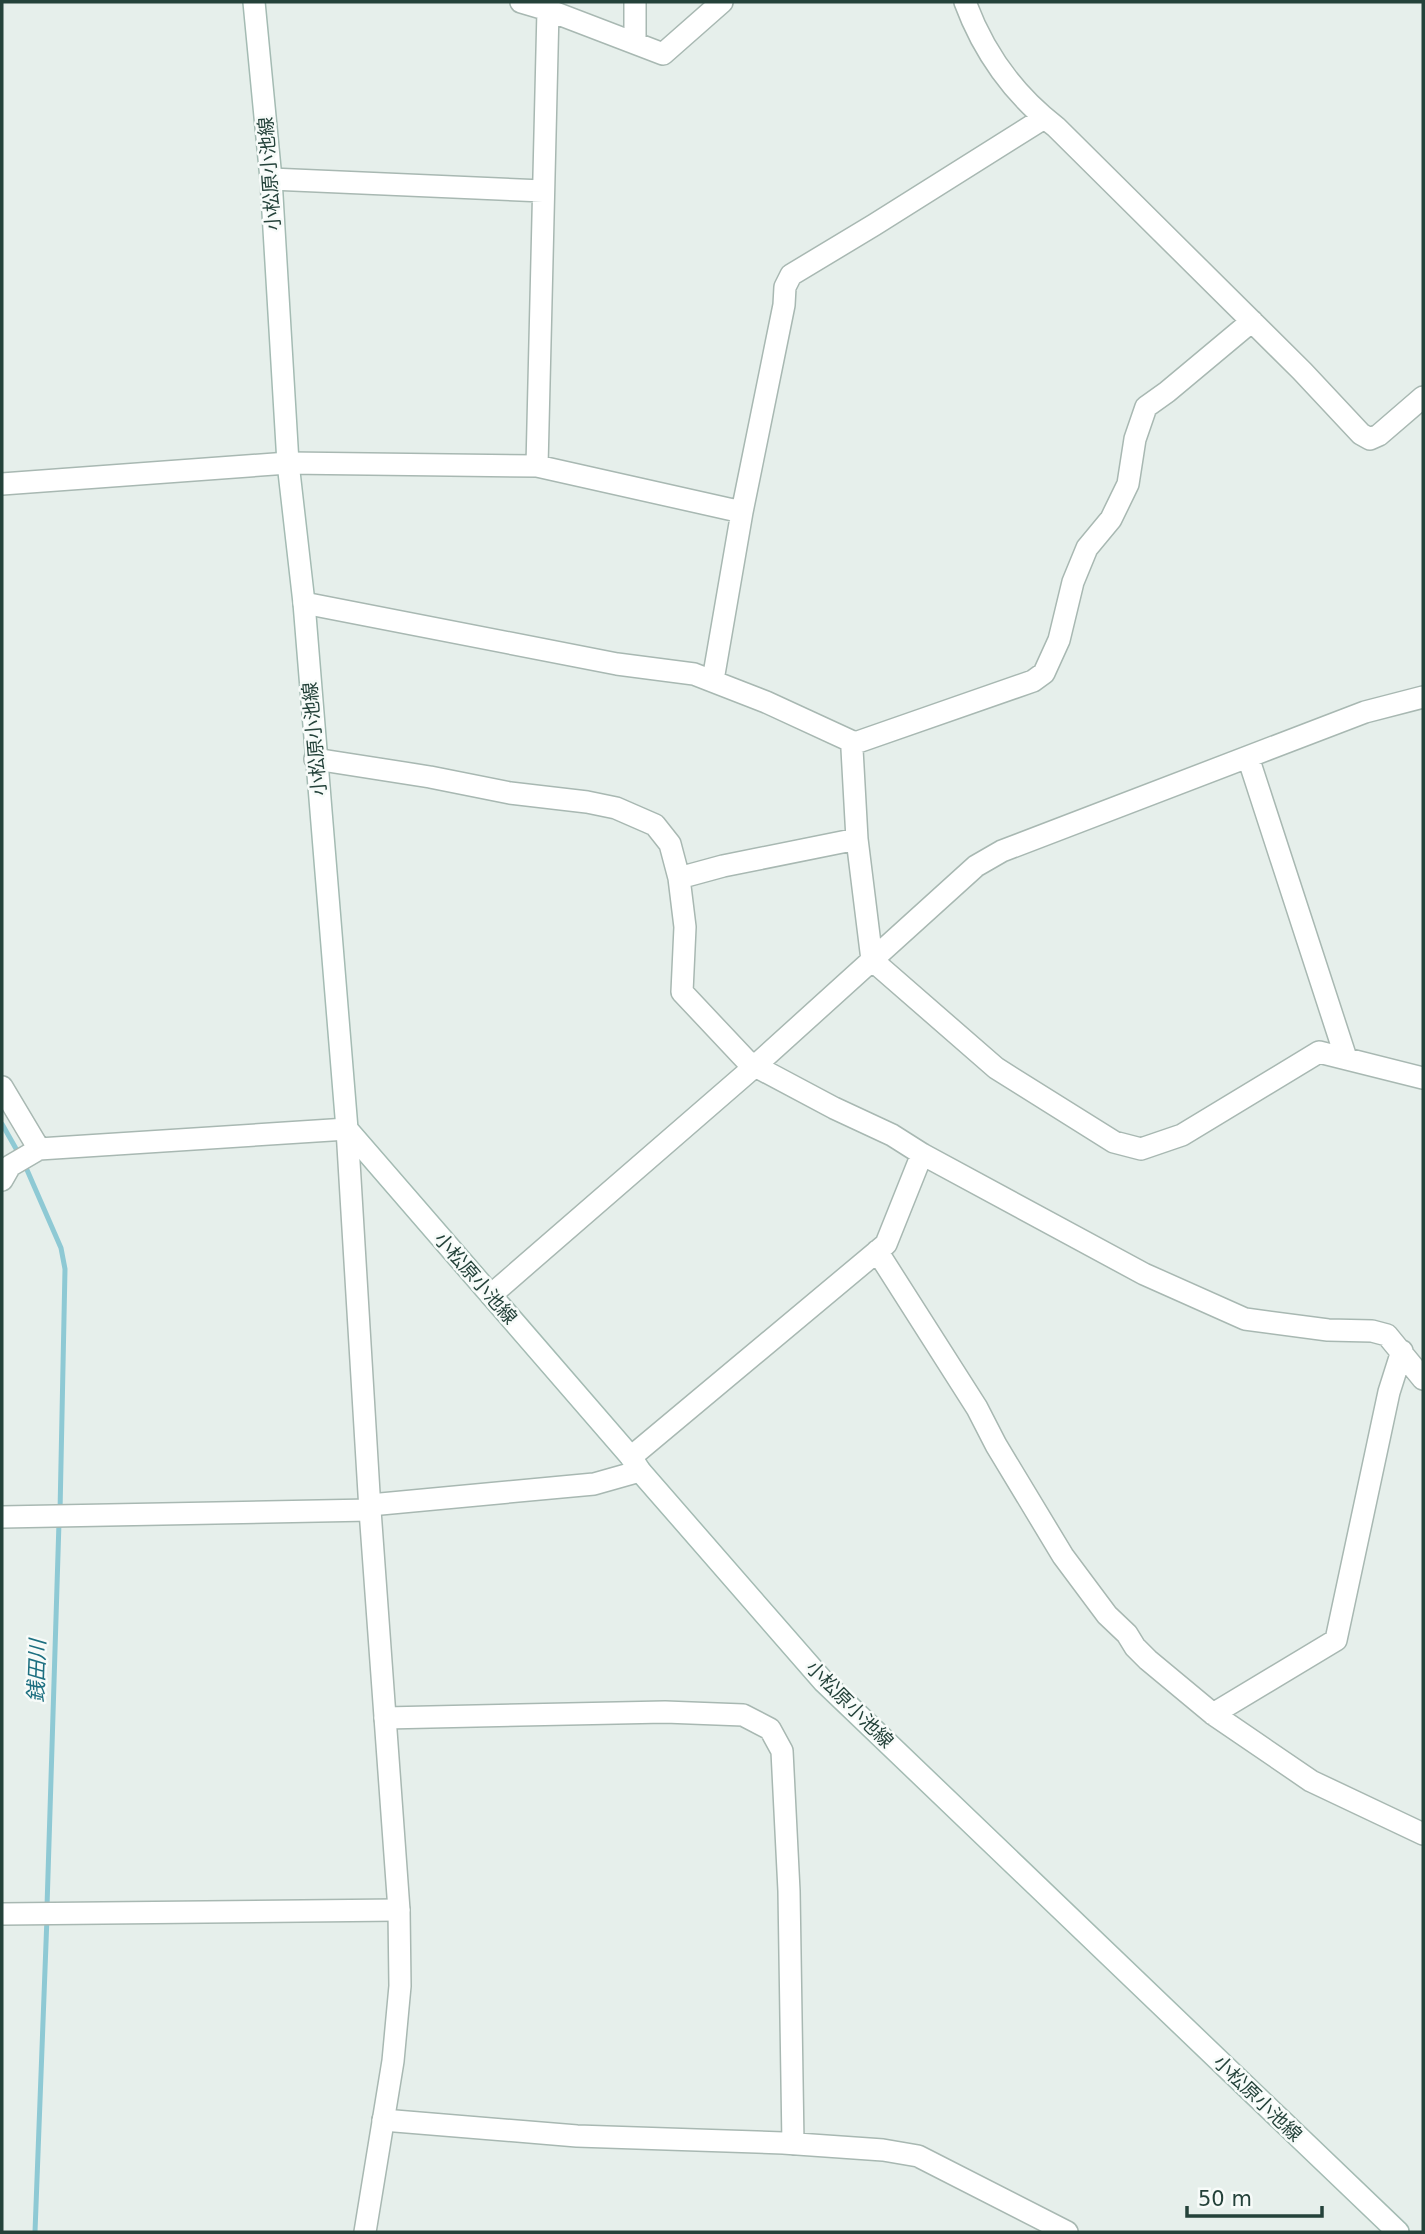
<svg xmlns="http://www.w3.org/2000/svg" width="1425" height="2234" font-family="'DejaVu Sans','Noto Sans JP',sans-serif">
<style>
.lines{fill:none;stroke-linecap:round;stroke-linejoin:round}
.stream{stroke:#8ec9d4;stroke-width:5}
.minor-casing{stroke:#a8b8b2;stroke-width:24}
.tertiary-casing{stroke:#a8b8b2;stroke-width:24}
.secondary-casing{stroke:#a4bbb3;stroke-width:24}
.minor{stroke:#fff;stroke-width:21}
.tertiary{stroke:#fff;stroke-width:21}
.secondary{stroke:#fff;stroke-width:21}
.labels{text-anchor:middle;stroke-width:5;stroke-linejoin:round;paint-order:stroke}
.street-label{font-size:19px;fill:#24423a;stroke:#f7fbf9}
.water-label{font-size:21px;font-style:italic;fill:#1c6f80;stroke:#f7fbf9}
</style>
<rect width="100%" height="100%" fill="#e6efeb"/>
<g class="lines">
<path class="stream" d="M2,1124l17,30
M24,1163l37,85 4,21 -5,243
M47,1907l12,-385
M35,2232l12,-315"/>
<g class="minor-casing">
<path id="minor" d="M521,2l27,8 115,44 59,-52
M635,2v41
M965,2c18,49 49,93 91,125l246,244 59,63 9,5 9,-4 44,-38
M271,179l272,12
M537,466l11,-456
M2,484l286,-21 249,3 205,46
M304,603l313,61 77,10 72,28 89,41 178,-62 11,-8 15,-33 14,-58 14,-34 24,-29 17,-35 7,-45 11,-32 21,-15 85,-71
M713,680l29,-168 42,-207 1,-18 6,-12 83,-50 170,-107
M855,743l-3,6 5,90 15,121 124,108 118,74 27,7 41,-14 137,-83 104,26
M1248,757l98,301
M315,759l115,18 80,16 77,9 29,6 39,17 15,19 9,34 6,49 -3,65 64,68 9,6 79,42 58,27 30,19 222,120 101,45 83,11 44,1 15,4 36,44
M679,878l44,-12 134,-27
M2,1087l37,62
M2,1180l8,-14 29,-17 308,-20
M877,1251l100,157 19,37 67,111 44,59 20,19 8,13 13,13 65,54 98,67 112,53
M491,1295l264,-229 221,-200 26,-15 363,-139 58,-15
M631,1457l255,-213 36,-90
M370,1505l224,-21 46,-13
M2,1517l368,-7
M1213,1714l123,-74 53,-248 13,-41
M385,1718l280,-6 78,3 27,14 12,22 7,140 4,253
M2,1914l397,-4
M383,2120l194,16 206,7 100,7 35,6 149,76"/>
</g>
<g class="tertiary-casing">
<path id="tertiary" d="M347,1129l23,381 29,400 1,76 -7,75 -28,171"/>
</g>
<g class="secondary-casing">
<path id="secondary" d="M254,2l17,177 17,284 16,140 43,526 284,328 9,14 184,211 574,550"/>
</g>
<use href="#minor" class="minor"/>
<use href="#tertiary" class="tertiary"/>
<use href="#secondary" class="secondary"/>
</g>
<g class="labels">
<g class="street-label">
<text transform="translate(269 174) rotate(-94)" y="7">小松原小池線</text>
<text transform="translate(314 739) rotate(-95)" y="7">小松原小池線</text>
<text transform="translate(476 1278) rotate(49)" y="7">小松原小池線</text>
<text transform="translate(850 1704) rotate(45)" y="7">小松原小池線</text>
<text transform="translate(1258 2098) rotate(44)" y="7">小松原小池線</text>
</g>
<g class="water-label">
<text transform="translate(37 1671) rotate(-88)" y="7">銭田川</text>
</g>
</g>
<rect width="1425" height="2234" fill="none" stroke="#24423a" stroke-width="7"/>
<path d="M1187 2206v10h135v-10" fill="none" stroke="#24423a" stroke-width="3.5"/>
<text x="1198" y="2206" font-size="21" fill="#24423a" stroke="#f7fbf9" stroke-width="5" paint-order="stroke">50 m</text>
</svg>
